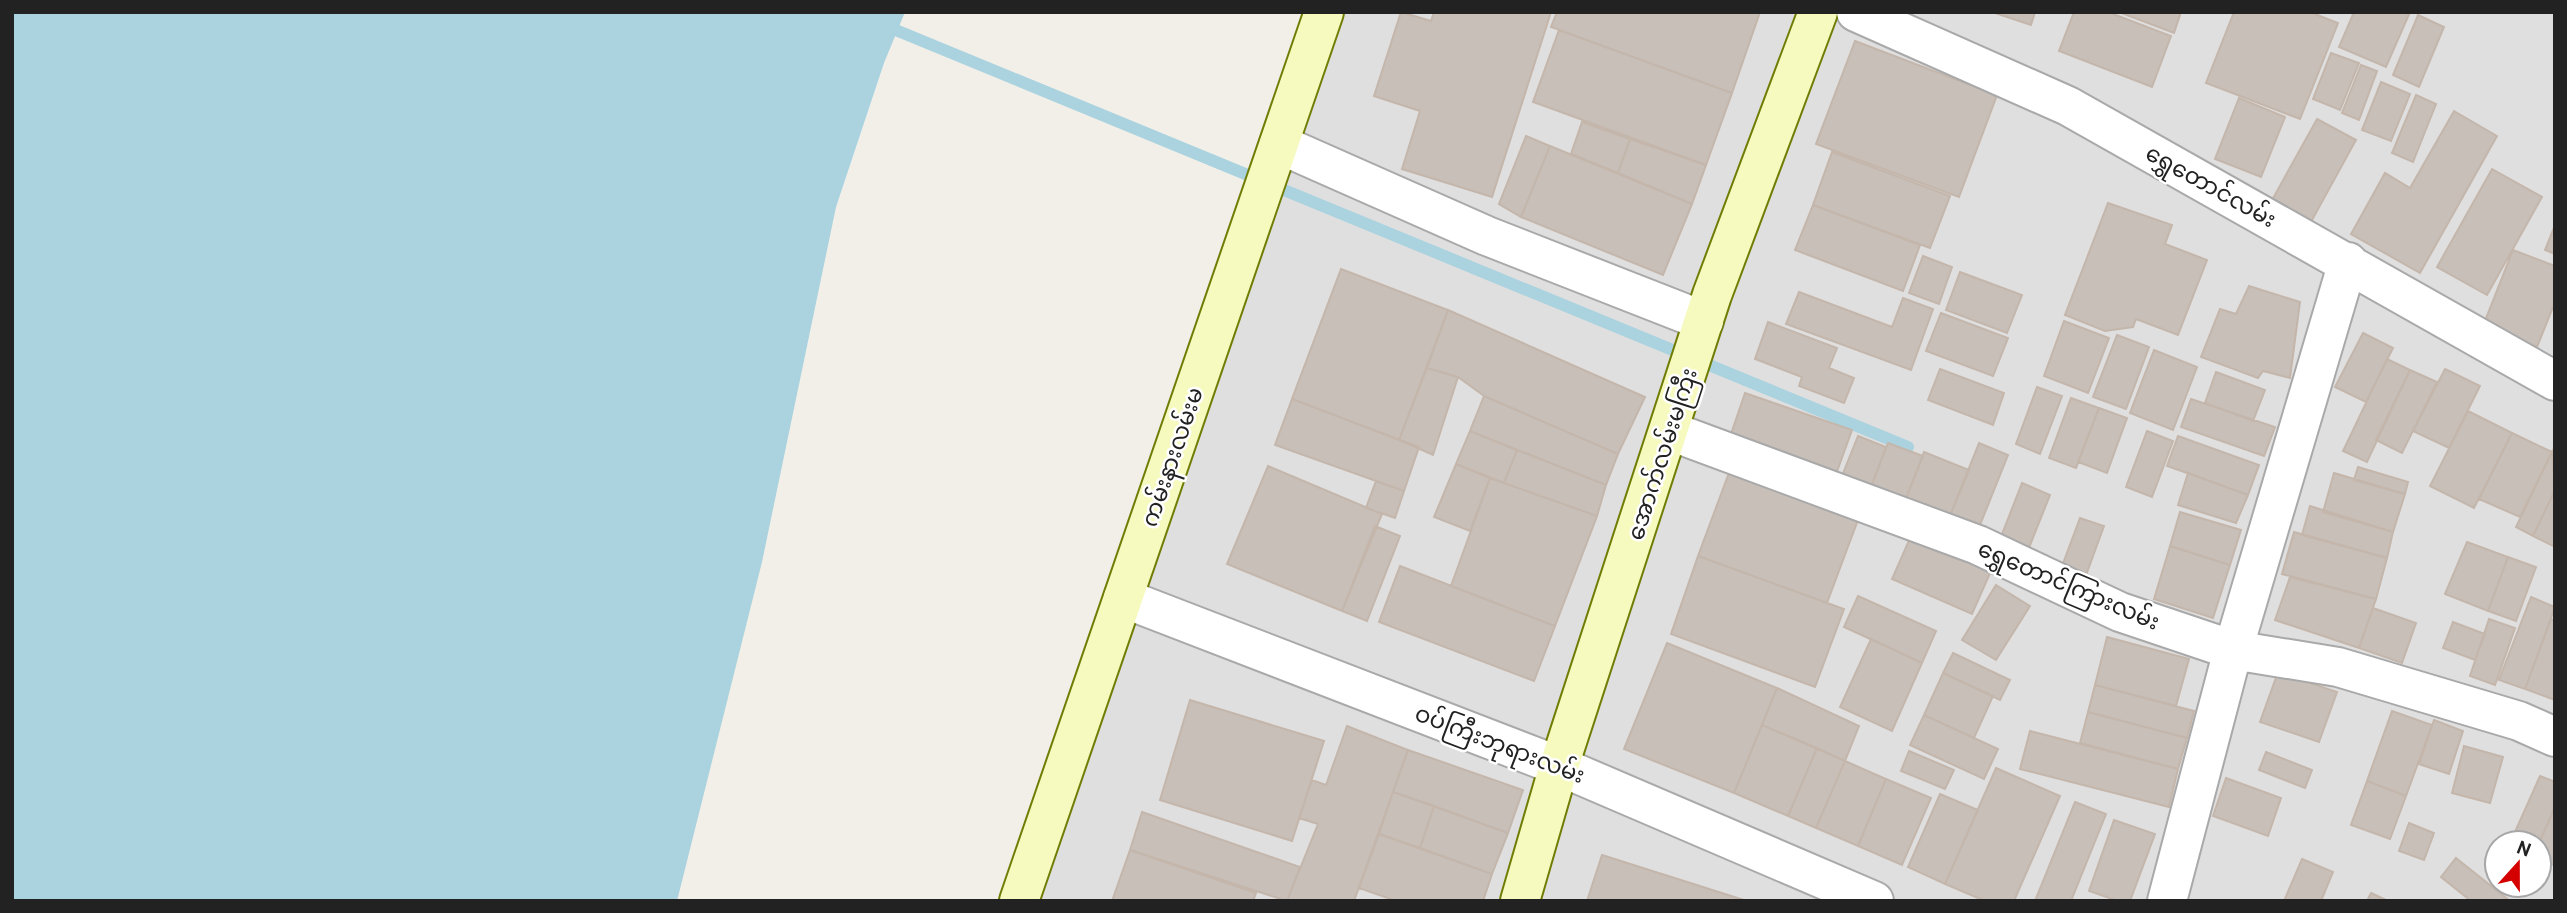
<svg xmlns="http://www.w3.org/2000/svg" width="2567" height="913" font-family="Overpass,'Noto Sans Myanmar',sans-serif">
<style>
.residential{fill:#e0dfdf;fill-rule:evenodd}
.water{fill:#aad3df}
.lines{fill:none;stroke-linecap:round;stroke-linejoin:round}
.stream{stroke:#aad3df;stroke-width:12}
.building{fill:#c7bfb8;stroke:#c4b6ab;stroke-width:2}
.minor-casing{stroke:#a9a9a9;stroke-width:42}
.tertiary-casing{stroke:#a9a9a9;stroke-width:42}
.secondary-casing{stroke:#707d05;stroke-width:42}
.minor{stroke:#fff;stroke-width:38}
.tertiary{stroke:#fff;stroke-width:38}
.secondary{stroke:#f7fabf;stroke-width:38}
.labels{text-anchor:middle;stroke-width:5;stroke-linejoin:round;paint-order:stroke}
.street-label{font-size:23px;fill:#222;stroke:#fff}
</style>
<rect width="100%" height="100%" fill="#f2efe9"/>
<path class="residential" d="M1334,12h1221v889h-1555zM2497,843h42v42h-42z"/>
<path class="water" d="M12,12h893l-21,51 -48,144 -74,355 -85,339h-665z"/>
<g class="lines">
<path class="stream" d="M852,12l1056,435"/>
</g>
<path class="building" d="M1401,12l30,9 3,-9h117l-59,185 -90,-28 18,-58 -46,-15z
M1557,12h203l-28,81 -181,-66z
M1992,12h43l-4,13z
M2074,12h34l63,24 -19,51 -93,-36z
M2119,12h62l-7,21z
M2234,12h76l28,11 -38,96 -94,-36z
M2354,12h56l-24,55 -47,-20z
M2418,15l26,12 -25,60 -26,-12z
M1559,30l173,63 -26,72 -173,-63z
M1855,41l142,54 -38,102 -143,-53z
M2331,53l28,10 -19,47 -27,-11z
M2361,65l16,6 -18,49 -17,-7z
M2381,82l29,12 -19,47 -29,-11z
M2416,95l20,9 -23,58 -21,-9z
M2239,98l46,19 -24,60 -46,-18z
M2454,111l43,25 -77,137 -69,-39 34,-61 25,15z
M2317,119l39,21 -45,82 -39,-22z
M1582,122l48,17 -12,34 -47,-19z
M1526,136l24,10 -29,71 -22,-13z
M1630,139l76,26 -14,39 -74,-31z
M1550,146l142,58 -29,71 -142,-58z
M1832,152l118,44 -20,52 -117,-43z
M2492,169l50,28 -55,98 -50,-28z
M2108,203l64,22 -7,19 42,16 -29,75 -42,-16 -3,8 -28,4 -40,-16z
M1813,205l107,40 -17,46 -108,-41z
M2555,225v29l-10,-4z
M2513,250l42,16v36l-18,45 -54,-21z
M1923,256l29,11 -13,37 -30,-11z
M1341,269l107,41 -49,130 -107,-41z
M1960,272l62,23 -15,38 -61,-23z
M2249,286l51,16 -10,76 -27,-7 -5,7 -57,-21 19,-48 16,5z
M1799,292l93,35 11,-29 30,11 -22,61 -125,-46z
M1448,310l197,87 -27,57 -134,-58 -26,-19 -31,-9z
M1941,313l67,25 -15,38 -67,-25z
M2064,321l45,17 -21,55 -44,-17z
M1768,322l69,26 -8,20 25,10 -10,25 -45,-17 3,-9 -47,-18z
M2363,333l30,15 -27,54 -31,-15z
M2117,335l32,12 -23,62 -33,-12z
M2154,350l43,17 -24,63 -43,-17z
M2387,359l23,11 -43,92 -24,-11z
M1427,368l31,9 -25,78 -34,-15z
M1940,369l64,24 -11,32 -65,-25z
M2445,369l35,17 -31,62 -36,-17z
M2410,370l27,12 -35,71 -26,-13z
M2216,372l49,18 -12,31 -48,-18z
M2037,387l25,9 -22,58 -24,-10z
M1745,393l107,37 -17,47 -106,-37z
M1484,396l134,58 -12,31 -136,-54z
M2071,398l28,10 -23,60 -27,-10z
M1292,399l127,48 -15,44 -129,-46z
M2191,399l84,28 -11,29 -83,-29z
M2099,408l28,10 -20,55 -29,-11z
M2468,411l44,22 -38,75 -44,-22z
M1470,431l47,19 -13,33 -48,-19z
M2147,431l26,10 -21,56 -26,-10z
M2512,433l40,19 -32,65 -41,-18z
M1858,436l28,11 -15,40 -29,-11z
M2178,436l81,29 -11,30 -81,-29z
M1888,443l35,13 -18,45 -34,-14z
M1979,443l29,12 -30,75 -29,-12z
M1517,450l89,35 -9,31 -93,-33z
M1924,452l45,18 -20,48 -44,-17z
M2552,452l3,38 -22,46 -17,-9z
M1733,462l129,47 -35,94 -129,-47z
M1456,464l34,14 -20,53 -36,-14z
M1268,466l114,48 -40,97 -115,-47z
M2358,467l50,15 -3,12 -51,-14z
M2188,473l60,22 -12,28 -58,-18z
M2334,473l71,21 -12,38 -70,-20z
M1490,478l107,38 -42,110 -104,-40z
M1376,481l28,10 -9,27 -29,-10z
M2022,483l28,12 -25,63 -28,-11z
M2555,490v57l-22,-11z
M2310,506l83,26 -6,26 -85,-23z
M2180,512l61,18 -11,35 -60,-19z
M2080,518l24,8 -19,52 -24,-9z
M1375,526l25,10 -33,85 -25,-10z
M2294,532l93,26 -11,41 -94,-25z
M1911,536l80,35 -19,43 -80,-35z
M2467,542l41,15 -20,54 -43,-17z
M2170,546l60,19 -17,53 -59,-19z
M1698,556l146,53 -29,78 -144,-53z
M2508,557l28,10 -20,54 -28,-10z
M1400,566l155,60 -21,55 -155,-59z
M2290,577l86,22 -17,49 -84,-28z
M1996,585l34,21 -34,54 -34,-20z
M1858,596l78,35 -14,32 -78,-36z
M2531,597l24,10 -30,82 -26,-9z
M2373,608l43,15 -14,40 -43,-15z
M2489,619l26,9 -20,57 -25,-9z
M2551,619l4,2v79l-30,-11z
M2453,622l32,12 -10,26 -32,-12z
M2107,637l82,22 -13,47 -81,-21z
M1871,639l51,24 -30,68 -52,-24z
M1667,643l110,45 -43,105 -110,-44z
M1953,653l57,27 -10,20 -57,-27z
M2278,672l59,20 -18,50 -59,-20z
M1943,673l50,23 -19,42 -50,-23z
M2095,685l99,26 -7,27 -99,-26z
M1777,688l82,38 -14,35 -83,-36z
M1190,700l134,41 -32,100 -132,-41z
M2392,711l40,14 -26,71 -39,-15z
M2088,712l99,26 -9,31 -98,-26z
M1924,715l74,34 -14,30 -74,-34z
M2434,720l29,11 -14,43 -30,-10z
M1762,725l55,23 -29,68 -54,-23z
M1347,726l61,24 -54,151h-67l31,-77 -19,-6 13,-38 14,5z
M2030,731l148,38 -9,38 -149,-38z
M2464,746l39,11 -13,46 -38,-10z
M1817,748l28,13 -29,67 -28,-12z
M1408,750l115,40 -15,43 -115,-41z
M1909,751l45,19 -9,19 -44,-18z
M2266,752l46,18 -7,18 -46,-18z
M1845,761l41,18 -28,67 -42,-18z
M1996,768l64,28 -46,105h-29l-40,-17z
M2540,776l15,6v25l-16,36h-29z
M2226,778l55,20 -13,38 -55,-20z
M1886,779l45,19 -29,67 -44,-19z
M2367,781l39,15 -16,43 -39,-14z
M1393,792l41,14 -14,42 -41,-14z
M1940,794l38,16 -33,74 -37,-17z
M2075,802l31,12 -35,87h-36z
M1434,806l74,27 -16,41 -72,-26z
M2555,807v59l-16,-10v-13z
M1142,812l158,55 -13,34 -157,-51z
M2114,820l41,14 -25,67h-12l-29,-10z
M2409,823l25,10 -10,27 -25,-9z
M1379,834l113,40 -9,27h-87l-37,-13z
M1130,850l126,43 -3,8h-141z
M1602,855l145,46h-160z
M2456,858l54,43h-39l-30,-24z
M2302,859l31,13 -12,29h-37z
M2371,893l17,8h-21z"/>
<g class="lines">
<g class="minor-casing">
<path id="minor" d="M1856,12l212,94 487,275
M1279,144l208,92 217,85
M1670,431l308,114 142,67 113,38 105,17 181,54 36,16
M2167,901l66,-251 115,-388"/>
</g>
<g class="tertiary-casing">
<path id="tertiary" d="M1123,598l436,168 315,135"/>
</g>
<g class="secondary-casing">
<path id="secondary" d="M1019,901l305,-889
M1520,901l39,-135 153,-471 106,-283"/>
</g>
<use href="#minor" class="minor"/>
<use href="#tertiary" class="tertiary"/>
<use href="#secondary" class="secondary"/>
</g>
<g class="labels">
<g class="street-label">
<text transform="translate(2211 186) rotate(29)" y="8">ရွှေတောင်လမ်း</text>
<text transform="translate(1662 454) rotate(-72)" y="8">အောက်လမ်းမကြီး</text>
<text transform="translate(1172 457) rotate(-71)" y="8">ကမ်းနားလမ်းမ</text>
<text transform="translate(2069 585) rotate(23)" y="8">ရွှေတောင်ကြားလမ်း</text>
<text transform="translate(1500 744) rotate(21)" y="8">ဝပ်ကြီးဘုရားလမ်း</text>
</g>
</g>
<rect width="2567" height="913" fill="none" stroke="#222222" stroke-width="28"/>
<g transform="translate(2518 864) rotate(21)"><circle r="33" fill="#ffffff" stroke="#a7a7a7" stroke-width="2"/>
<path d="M0-5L12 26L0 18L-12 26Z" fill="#d40000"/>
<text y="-10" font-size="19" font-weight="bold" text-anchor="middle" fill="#222222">N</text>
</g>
</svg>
